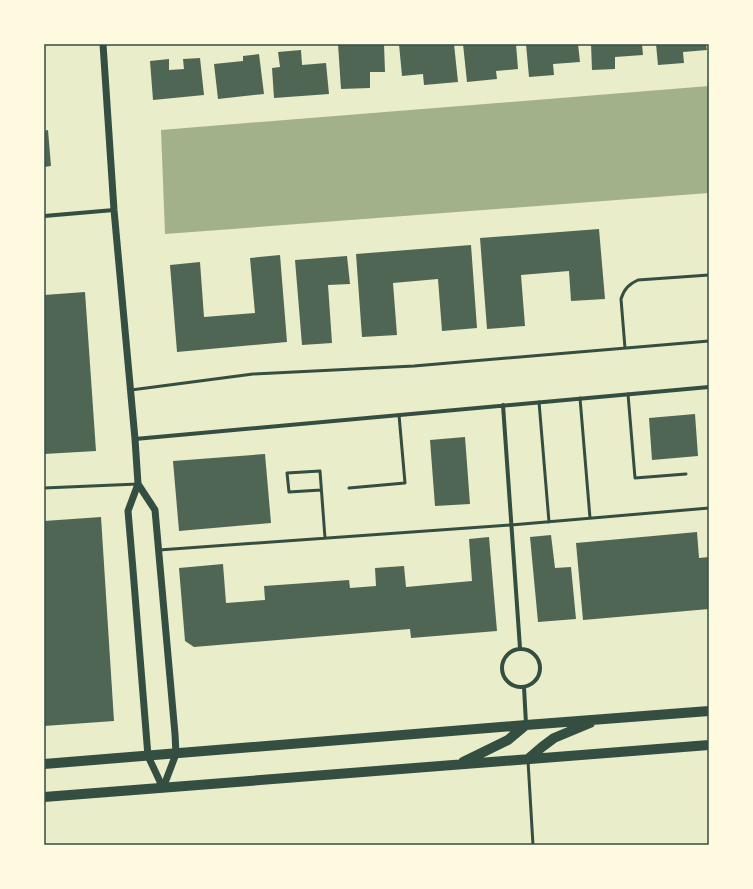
<svg xmlns="http://www.w3.org/2000/svg" width="753" height="889" font-family="'Exo 2',sans-serif">
<style>
.water{fill:#a3b18a}
.building{fill:#4f6655}
.lines{fill:none;stroke-linecap:round;stroke-linejoin:round}
.service{stroke:#344e41;stroke-width:3}
.minor{stroke:#344e41;stroke-width:4}
.tertiary{stroke:#344e41;stroke-width:7}
.primary{stroke:#344e41;stroke-width:10}
.neatline{fill:none;stroke:#344e41;stroke-width:1.5}
</style>
<rect width="100%" height="100%" fill="#e9edc9"/>
<path class="water" d="M709,86v107l-544,41 -4,-104z"/>
<path class="building" d="M338,44h46l1,28h-15v16l-29,1z
M399,44h55l4,38 -34,3 -1,-11 -21,2z
M463,44h53l2,25 -22,2 1,8 -30,3z
M526,44h52l2,18 -27,2 1,11 -25,2z
M591,44h51l1,11 -28,2v12l-23,1z
M656,44h50l1,6 -24,2 1,11 -26,2z
M301,50l1,15 24,-2 3,31 -55,4 -2,-30 8,-1 -2,-15z
M259,54l5,40 -46,5 -4,-35 29,-3v-5z
M200,58l4,37 -51,5 -3,-39 19,-2v11l15,-1 -1,-10z
M48,130l3,36 -7,1v-36z
M599,229l6,70 -34,2 -2,-30 -48,4 4,51 -38,3 -7,-91z
M471,245l6,83 -35,3 -4,-52 -45,4 4,52 -35,2 -6,-83z
M280,255l7,87 -110,10 -7,-87 30,-3 4,55 51,-4 -5,-55z
M347,256l3,28 -22,1 4,58 -30,2 -7,-85z
M85,292l11,159 -52,3v-159z
M695,414l3,42 -46,4 -3,-42z
M465,437l5,67 -35,2 -5,-66z
M265,454l6,69 -92,8 -6,-70z
M101,517l13,204 -70,5v-205z
M697,532l2,26 10,-1v52l-126,11 -7,-77z
M551,535l4,33 16,-1 5,52 -38,3 -8,-85z
M489,537l8,94 -86,7 -1,-9 -216,18 -9,-6 -6,-73 44,-4 3,39 39,-3 -1,-14 85,-6 1,8 26,-2 -1,-18 29,-2 2,21 66,-6 -3,-42z"/>
<g class="lines">
<path class="service" d="M625,348l-4,-49c3,-10 8,-15 17,-19l71,-5
M131,390l122,-16 161,-8 295,-25
M628,394l7,84 51,-4
M580,398l10,120
M539,402l10,120
M44,488l94,-4
M349,488l56,-5 -6,-68
M321,490l-32,2 -2,-19 33,-2 5,67
M159,550l352,-25 198,-17
M528,761l5,84"/>
<path class="minor" d="M44,216l70,-6
M503,405l17,243
M135,439l574,-52
M502 668a19 19 0 1 1 38 0a19 19 0 1 1-38 0Z
M524,687l2,37"/>
<path class="tertiary" d="M103,44l11,166 21,229 3,45 -10,27 5,59 15,186 15,32
M138,484l17,26 20,224 1,20 -13,34"/>
<path class="primary" d="M528,759l14,-12 12,-9 36,-15
M463,762l45,-22 18,-15
M44,764l482,-39 183,-14
M44,797l665,-52"/>
</g>
<rect width="753" height="889" fill="none" stroke="#fefae0" stroke-width="90"/>
<rect x="45" y="45" width="663" height="799" class="neatline"/>
</svg>
